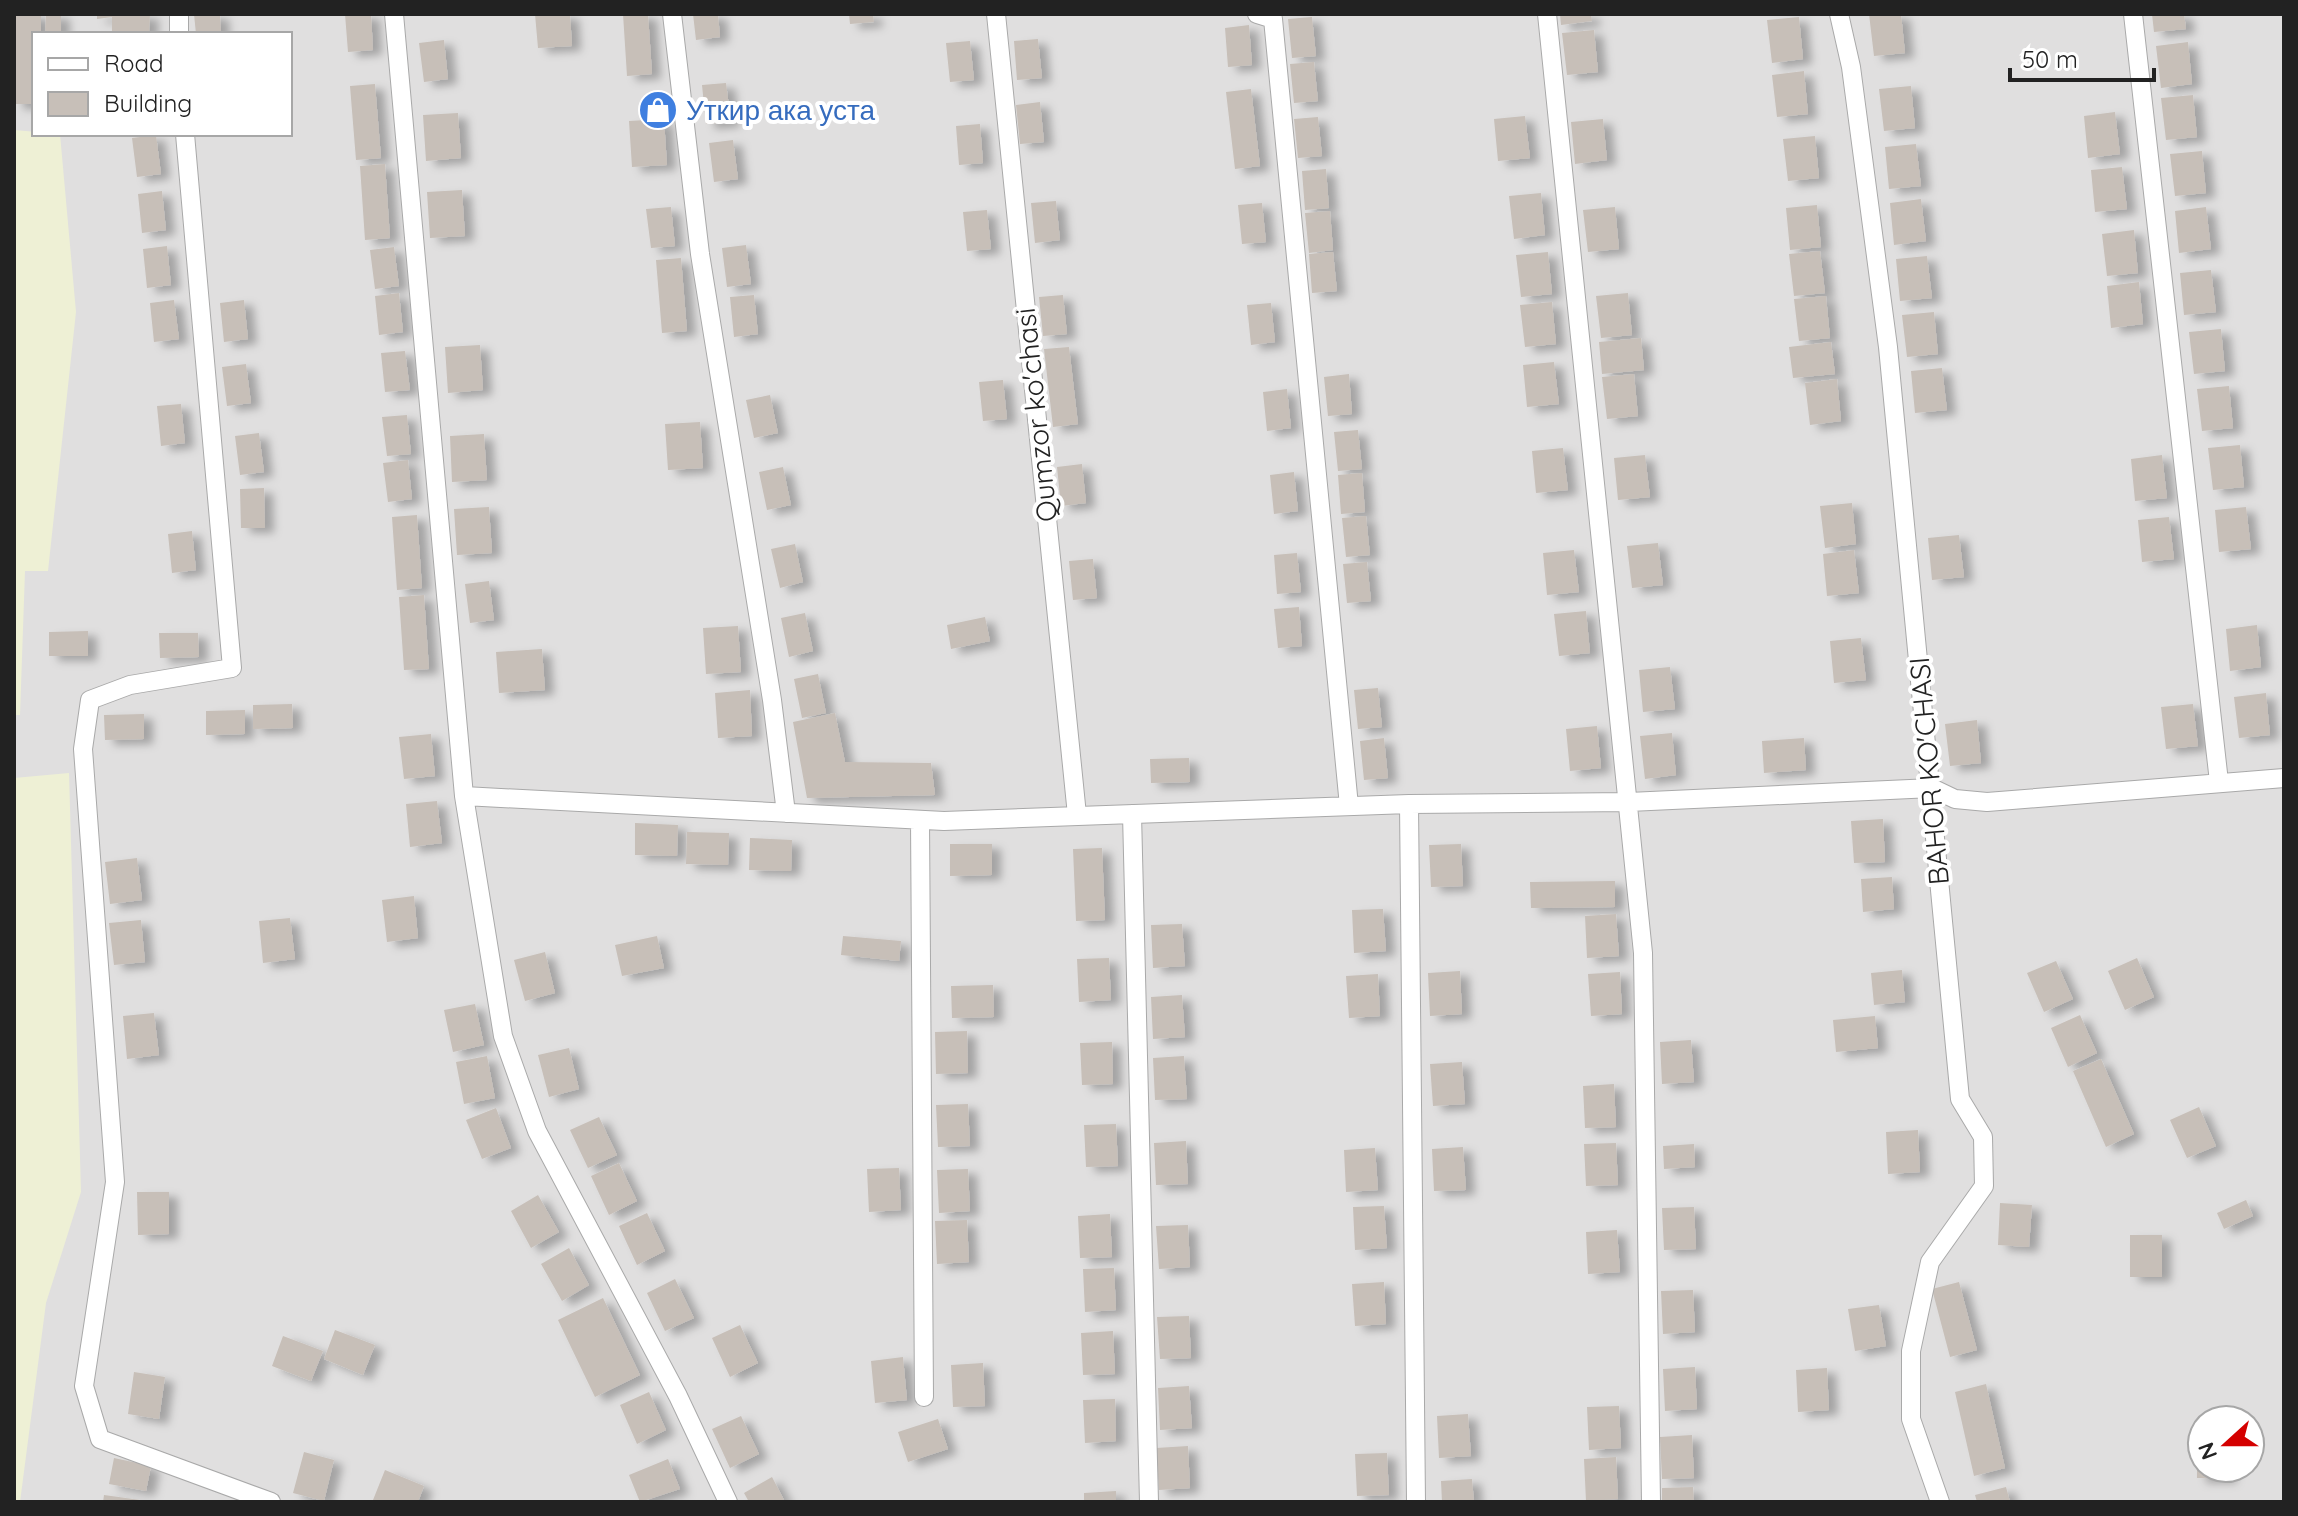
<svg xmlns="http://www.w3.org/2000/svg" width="2298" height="1516" font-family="Quicksand,sans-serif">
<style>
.residential{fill:#e0dfdf;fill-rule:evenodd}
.farmland{fill:#eef0d5}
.building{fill:#c7bfb8;filter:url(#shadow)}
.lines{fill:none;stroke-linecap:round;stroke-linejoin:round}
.minor-casing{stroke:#a9a9a9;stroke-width:20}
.minor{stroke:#fff;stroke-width:18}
.labels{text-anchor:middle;stroke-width:8;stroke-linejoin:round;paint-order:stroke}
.shop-label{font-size:28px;fill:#366cbe;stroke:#fff;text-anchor:start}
.street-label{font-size:28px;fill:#222;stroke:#fff}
</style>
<defs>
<filter id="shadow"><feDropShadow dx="9" dy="5" stdDeviation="4" flood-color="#0004"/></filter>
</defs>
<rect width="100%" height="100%" fill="#f2efe9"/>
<path class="residential" d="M14,14h2270v1488h-2270zM34,34h256v100h-256zM2202,1420h48v48h-48z"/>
<path class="farmland" d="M14,130l46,4 16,178 -28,259h-23l-5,144h-6z
M69,773l12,419 -35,111 -26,199h-6v-724z"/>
<path class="building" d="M14,14h27v20h-7v70h-20z
M46,14h15v20h-16z
M97,14h53l-1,20h-37v-17l-15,2z
M194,14h26l1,20h-25z
M345,14h26l2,36 -25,2z
M535,14h35l2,32 -34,2z
M623,14h25l4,60 -25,2z
M693,14h25l2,23 -24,3z
M849,14h24l1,8 -24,2z
M1560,14h31l1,7 -31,4z
M1869,14h32l4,39 -31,3z
M2152,14h32l2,15 -32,3z
M1312,17l4,39 -24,2 -4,-39z
M1799,17l4,42 -31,4 -5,-43z
M1249,25l3,40 -24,2 -3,-39z
M1594,30l4,42 -31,3 -5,-42z
M1038,39l4,39 -25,2 -3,-39z
M444,40l4,39 -24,3 -5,-39z
M970,41l4,39 -24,2 -4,-39z
M2188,42l4,42 -31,4 -5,-42z
M1314,62l4,39 -24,2 -4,-39z
M1804,71l4,43 -31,3 -5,-42z
M726,83l5,39 -25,2 -4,-39z
M375,84l6,74 -25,2 -6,-74z
M1911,86l4,42 -31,3 -5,-42z
M1251,89l9,77 -25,3 -9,-77z
M2193,95l4,42 -31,3 -5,-42z
M1040,102l4,40 -24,2 -4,-39z
M2115,112l5,42 -32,4 -4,-42z
M458,113l3,45 -35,3 -3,-46z
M1525,116l5,42 -32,3 -4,-42z
M1318,117l4,39 -24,2 -4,-39z
M664,119l3,46 -35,2 -3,-46z
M1603,119l4,41 -32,4 -4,-42z
M980,124l3,39 -24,2 -3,-39z
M156,135l5,39 -24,3 -5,-39z
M1815,136l4,42 -31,3 -5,-42z
M733,140l5,39 -24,3 -5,-39z
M1916,144l5,42 -32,3 -4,-42z
M2202,151l4,42 -31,3 -5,-42z
M385,164l5,74 -25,2 -5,-74z
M2122,167l5,42 -32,3 -4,-42z
M1326,169l3,39 -24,2 -3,-39z
M462,190l3,46 -35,2 -3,-46z
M162,191l4,39 -24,3 -4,-39z
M1541,193l4,42 -31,4 -5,-43z
M1921,199l5,42 -32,4 -4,-42z
M1056,201l4,39 -25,3 -4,-40z
M1262,203l4,39 -24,2 -4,-39z
M1817,205l4,42 -31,3 -4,-42z
M671,207l4,39 -24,2 -5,-39z
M1615,207l4,42 -31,3 -5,-42z
M2206,207l5,42 -32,4 -4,-42z
M987,210l4,39 -24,2 -4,-39z
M1330,211l3,39 -24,3 -4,-40z
M2134,230l4,43 -31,3 -5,-42z
M746,245l5,39 -24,3 -5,-39z
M167,246l4,39 -24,3 -4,-39z
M394,247l5,39 -24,3 -5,-39z
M1820,251l5,42 -31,3 -5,-42z
M1333,252l4,39 -25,2 -3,-39z
M1548,252l4,42 -31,3 -5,-42z
M1927,256l5,42 -32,3 -4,-42z
M681,258l6,73 -25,2 -6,-73z
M2211,270l5,42 -32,3 -4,-42z
M2139,282l4,42 -32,4 -4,-42z
M399,293l4,39 -24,3 -4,-39z
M1628,293l4,42 -31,3 -5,-42z
M754,295l4,39 -24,3 -4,-40z
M1063,295l4,39 -24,2 -4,-39z
M1826,296l4,42 -31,3 -5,-42z
M174,300l5,39 -25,3 -4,-39z
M244,300l4,39 -24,3 -4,-39z
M1552,302l4,42 -31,3 -5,-42z
M1271,303l4,39 -24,3 -4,-40z
M1934,312l4,42 -31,3 -5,-42z
M2221,329l4,42 -31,3 -5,-42z
M1641,338l3,32 -42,4 -3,-32z
M1831,342l4,32 -42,4 -4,-31z
M480,345l3,45 -35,3 -3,-46z
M1069,347l9,77 -25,3 -9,-78z
M405,351l5,39 -25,2 -4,-39z
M1554,362l5,42 -32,3 -4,-42z
M246,364l5,39 -24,3 -5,-39z
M1942,368l5,42 -32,3 -4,-42z
M1349,374l3,40 -24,2 -4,-39z
M1634,374l4,42 -31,3 -5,-42z
M1837,379l4,42 -31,4 -5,-42z
M1003,380l4,39 -24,2 -4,-39z
M2229,386l4,42 -31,3 -5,-42z
M1287,389l4,39 -24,3 -4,-39z
M770,395l8,38 -24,5 -8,-38z
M181,404l4,39 -24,3 -4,-40z
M407,415l4,39 -24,2 -5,-39z
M700,422l3,46 -35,2 -3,-46z
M1358,430l4,39 -24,2 -4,-39z
M259,433l5,39 -24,3 -5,-39z
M484,434l3,46 -35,2 -2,-46z
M2240,445l4,42 -31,3 -5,-42z
M1563,448l5,42 -32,3 -4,-42z
M1645,455l5,42 -32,3 -4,-42z
M2162,455l5,43 -32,3 -4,-42z
M408,460l4,39 -24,3 -5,-39z
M1082,464l4,39 -25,3 -4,-39z
M783,467l8,38 -24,5 -8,-38z
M1294,472l4,39 -24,3 -4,-39z
M1362,473l3,39 -24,2 -3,-39z
M264,488l1,40h-24l-1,-39z
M1852,503l4,41 -31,4 -5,-42z
M489,507l3,46 -35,2 -3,-46z
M2246,507l5,42 -32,3 -4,-42z
M417,515l5,73 -25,2 -5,-73z
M1366,516l4,39 -24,2 -4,-39z
M2169,517l5,42 -32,3 -4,-42z
M192,531l4,39 -24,3 -4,-39z
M1959,535l5,42 -32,3 -4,-42z
M1658,543l5,42 -31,3 -5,-42z
M795,544l8,38 -23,6 -9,-39z
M1574,550l5,42 -32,3 -4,-42z
M1854,550l5,43 -32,3 -4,-42z
M1297,553l4,39 -24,2 -3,-39z
M1093,559l4,39 -24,2 -4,-39z
M1367,562l4,39 -24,2 -4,-39z
M489,581l5,39 -24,3 -5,-39z
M424,595l5,74 -25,1 -5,-73z
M1299,607l3,39 -24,2 -4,-39z
M1586,611l4,42 -31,3 -5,-42z
M805,613l8,38 -24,6 -8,-39z
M985,617l5,24 -39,8 -4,-24z
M2257,625l4,42 -31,4 -4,-42z
M738,626l3,46 -35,2 -3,-46z
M88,631v25h-39v-24z
M159,633h39l1,24 -39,1z
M1861,638l5,42 -32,3 -4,-42z
M542,649l3,41 -46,3 -3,-41z
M1670,667l5,42 -32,3 -4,-42z
M818,674l8,39 -24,5 -8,-39z
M1378,688l4,39 -24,2 -4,-39z
M750,690l2,46 -34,2 -3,-45z
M2266,693l4,42 -31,3 -5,-41z
M292,704l1,24 -40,1v-24z
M2193,704l5,42 -32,3 -5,-42z
M245,710v24l-39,1v-24z
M835,713l10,49 86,1 4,32 -128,3 -14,-76z
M144,714v25l-39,1 -1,-25z
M1977,720l4,43 -31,3 -5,-42z
M1597,726l4,42 -31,3 -4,-42z
M1672,733l4,42 -31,4 -5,-43z
M431,734l4,42 -31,3 -5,-42z
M1384,738l4,40 -24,2 -4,-39z
M1804,738l2,32 -42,3 -2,-32z
M1189,758l1,24 -39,1 -1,-24z
M437,801l5,42 -32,4 -4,-43z
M1883,819l2,43 -31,1 -3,-42z
M635,823l43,2 -1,31 -42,-1z
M687,832l42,1 -1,32 -42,-1z
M750,838l42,2 -1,31 -42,-1z
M950,844h42v31l-42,1z
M1461,844l2,42 -32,1 -2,-42z
M1102,848l3,72 -29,1 -3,-72z
M137,858l5,42 -32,4 -5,-42z
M1892,877l2,32 -31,3 -2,-33z
M1615,881v26l-84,1 -1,-26z
M414,896l4,42 -31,4 -5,-42z
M1383,909l3,42 -32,2 -2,-43z
M1616,914l3,42 -32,2 -2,-42z
M290,918l5,41 -32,4 -4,-42z
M141,920l4,42 -31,3 -5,-42z
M1182,924l3,42 -32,2 -2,-43z
M657,936l7,32 -42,8 -7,-31z
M843,936l58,5 -2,20 -58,-6z
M545,952l10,41 -30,8 -11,-41z
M1109,958l2,42 -32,2 -2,-43z
M2137,958l17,39 -29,13 -17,-39z
M2056,961l17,38 -29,13 -17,-39z
M1902,970l3,32 -31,3 -3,-32z
M1460,971l2,43 -32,2 -2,-43z
M1620,972l2,42 -31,2 -3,-42z
M1378,974l2,42 -31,2 -3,-42z
M993,985l1,32 -42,1 -1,-32z
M1182,995l3,42 -32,2 -2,-42z
M475,1004l9,41 -31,7 -9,-42z
M154,1013l5,42 -32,4 -4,-43z
M2080,1015l17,38 -29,14 -17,-39z
M1875,1016l3,32 -42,4 -3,-32z
M967,1031l1,42 -32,1 -1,-42z
M1691,1040l3,42 -32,2 -2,-42z
M1112,1042l1,42 -31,1 -2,-42z
M569,1048l10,41 -30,8 -11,-42z
M487,1056l8,42 -31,6 -8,-42z
M1184,1056l3,43 -32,1 -2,-42z
M2101,1059l33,75 -28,13 -33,-76z
M1462,1062l3,42 -32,2 -3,-42z
M1614,1084l2,43 -31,1 -2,-42z
M968,1104l2,42 -32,1 -2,-42z
M2199,1107l17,39 -29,12 -17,-38z
M496,1108l15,40 -29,11 -16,-39z
M599,1117l18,38 -29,13 -18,-38z
M1116,1124l2,42 -32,1 -2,-42z
M1918,1130l2,42 -32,2 -2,-42z
M1186,1141l2,43 -32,1 -2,-42z
M1616,1143l2,42 -32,1 -2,-42z
M1694,1144l1,23 -31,2 -1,-23z
M1463,1147l3,43 -32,1 -2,-42z
M1375,1148l3,42 -32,2 -2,-42z
M619,1163l18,38 -28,14 -18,-39z
M899,1168l2,42 -32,2 -2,-43z
M968,1169l2,42 -31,2 -2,-43z
M137,1192h32v42l-31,1z
M538,1195l21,37 -28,16 -20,-37z
M2246,1200l7,16 -29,13 -7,-16z
M2000,1203l32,2 -3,42 -31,-2z
M1384,1206l3,42 -32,2 -2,-43z
M1694,1207l2,42 -32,1 -2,-42z
M647,1213l18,38 -28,14 -18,-39z
M1110,1214l2,43 -32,1 -2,-42z
M967,1220l2,42 -32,2 -2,-43z
M1188,1225l2,42 -31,2 -3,-43z
M1617,1230l3,42 -32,2 -2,-42z
M2130,1235h32v42h-32z
M569,1248l20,37 -27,16 -21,-37z
M1114,1268l2,42 -31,2 -2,-43z
M675,1279l19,39 -29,13 -18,-38z
M1384,1282l2,42 -31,2 -3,-42z
M1959,1282l18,68 -27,7 -18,-68z
M1693,1290l2,42 -32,2 -2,-43z
M603,1298l37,77 -45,22 -37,-77z
M1879,1305l7,41 -31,5 -7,-42z
M1189,1316l2,42 -31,1 -3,-42z
M740,1325l18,38 -28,14 -18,-39z
M335,1330l40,15 -12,30 -39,-16z
M1113,1331l2,43 -32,1 -2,-42z
M283,1336l40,15 -12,30 -39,-15z
M903,1357l4,43 -32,3 -4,-42z
M983,1363l2,43 -32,1 -2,-42z
M1695,1367l2,42 -32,2 -2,-42z
M1827,1368l2,42 -31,2 -2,-42z
M134,1372l31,5 -6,42 -31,-5z
M1986,1384l19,84 -31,8 -19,-84z
M1189,1386l3,42 -32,2 -2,-42z
M649,1392l17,38 -29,14 -17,-39z
M1115,1399l1,42 -31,2 -2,-43z
M1619,1406l2,42 -32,2 -2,-43z
M1468,1414l3,42 -32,2 -2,-42z
M741,1416l18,38 -29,14 -18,-39z
M938,1419l10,30 -40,13 -10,-30z
M1692,1435l2,43 -32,1 -2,-42z
M2197,1436h5v32h26v10h-31z
M1188,1446l2,42 -31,2 -3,-42z
M304,1452l30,8 -10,41 -31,-8z
M1387,1453l2,42 -32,1 -2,-42z
M1616,1457l2,42 -32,2 -2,-42z
M114,1458l37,8 -5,25 -37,-7z
M668,1459l12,30 -40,13 -11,-27z
M385,1470l39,16 -6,16 -45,-2z
M772,1477l13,25h-36l-5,-9z
M1472,1479l2,23h-32l-1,-21z
M1693,1487l1,15h-32v-14z
M2006,1487l4,15h-33l-2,-7z
M1116,1491v11h-32v-9z
M104,1495l36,5v2h-37z"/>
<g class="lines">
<g class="minor-casing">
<path id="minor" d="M179,14v20
M394,14l70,782 39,240 34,95 141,265 50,106
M672,14l28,240 72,446 14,113
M996,14l81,801
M1257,14l16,5 76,787
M1547,14l96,939 8,549
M1839,14l12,53 37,280 72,752 23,38 1,49 -54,76 -19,89v68l29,83
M2133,14l86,768
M185,134l47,534 -102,17 -40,15 -7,49 32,433 -31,204 16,53 171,63
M464,796l480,25 465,-17 220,-2 303,-14 23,11 32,3 297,-24
M1409,804l7,698
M1132,814l17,688
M920,820l4,577"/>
</g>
<use href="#minor" class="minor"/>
</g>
<defs>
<g id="shop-disc" transform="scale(2)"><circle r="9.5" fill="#3f7fe0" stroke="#fff"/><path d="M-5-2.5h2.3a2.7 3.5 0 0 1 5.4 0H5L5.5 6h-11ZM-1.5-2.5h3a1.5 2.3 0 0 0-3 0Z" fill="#fff"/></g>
</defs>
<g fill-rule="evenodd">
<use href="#shop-disc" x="658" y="110"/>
</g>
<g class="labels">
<g class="shop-label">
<text x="686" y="120">Уткир ака уста</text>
</g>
<g class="street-label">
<text transform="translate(1036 415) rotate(-96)" y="10">Qumzor ko'chasi</text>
<text transform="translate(1929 771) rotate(-95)" y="10">BAHOR KO'CHASI</text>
</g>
</g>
<rect width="2298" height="1516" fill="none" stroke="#222222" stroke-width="32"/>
<rect x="32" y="32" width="260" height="104" fill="#ffffff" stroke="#a7a7a7" stroke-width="2"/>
<rect x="48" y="58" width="40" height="12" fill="#ffffff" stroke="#a7a7a7" stroke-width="2"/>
<text x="104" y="72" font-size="24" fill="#222222">Road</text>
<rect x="48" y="92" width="40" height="24" fill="#c7bfb8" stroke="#a7a7a7" stroke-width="2"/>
<text x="104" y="112" font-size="24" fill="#222222">Building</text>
<g transform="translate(2226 1444) rotate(249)"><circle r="38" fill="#ffffff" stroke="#a7a7a7" stroke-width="2"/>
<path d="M0-6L14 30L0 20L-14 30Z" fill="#d40000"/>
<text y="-12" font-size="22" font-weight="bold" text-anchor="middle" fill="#222222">N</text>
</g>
<path d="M2010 68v12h144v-12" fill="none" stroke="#222222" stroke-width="4"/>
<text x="2022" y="68" font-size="24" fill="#222222" stroke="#ffffff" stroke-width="6" paint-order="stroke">50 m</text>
</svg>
